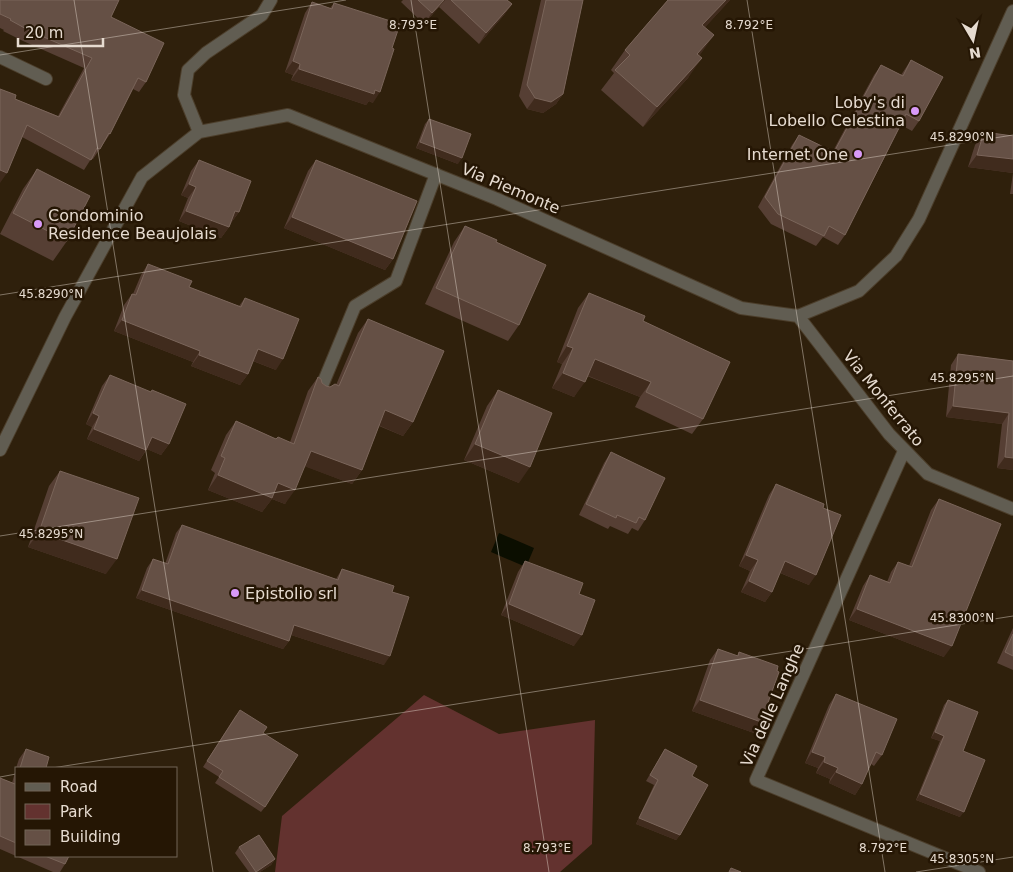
<svg xmlns="http://www.w3.org/2000/svg" width="1013" height="872" font-family="'DejaVu Sans',sans-serif">
<style>
.green{fill:#63322f}
.water{fill:#0b0e00}
.lines{fill:none;stroke-linecap:round;stroke-linejoin:round}
.service-casing{stroke:#4c3e2b;stroke-width:14}
.minor-casing{stroke:#4c3e2b;stroke-width:14}
.service{stroke:#615d52;stroke-width:12}
.minor{stroke:#615d52;stroke-width:12}
.wall{fill:#563f34}
.shaded-wall{fill:#402b1d}
.building{fill:#655045;stroke:#7a655a}
.ticks{fill:none;stroke:#e6dbd0;stroke-width:1;stroke-opacity:0.45}
.poi-dot{fill:#d89af8;stroke:#251604;stroke-width:2}
.labels{text-anchor:middle;stroke-width:5;stroke-linejoin:round;paint-order:stroke}
.poi-label{font-size:16px;fill:#e6dbd0;stroke:#251604;text-anchor:end}
.street-label{font-size:16px;fill:#e6dbd0;stroke:#251604}
.ticks-label{font-size:12px;text-anchor:middle;fill:#e6dbd0;stroke:#251604;stroke-width:5;stroke-linejoin:round;paint-order:stroke}
</style>
<rect width="100%" height="100%" fill="#2f200c"/>
<path class="green" d="M424,695l75,39 96,-14 -3,124 -32,28h-285l7,-56z"/>
<path class="water" d="M499,533l35,15 -8,19 -35,-15z"/>
<g class="lines">
<g class="service-casing">
<path id="service" d="M319,393l36,-87 41,-25 40,-107"/>
</g>
<g class="minor-casing">
<path id="minor" d="M0,57l46,22
M199,132l-15,-37 4,-25 18,-17 56,-38 9,-15
M798,316l91,118 39,40 85,35
M0,450l65,-133 77,-140 57,-45 89,-17 209,84 244,109 57,8 61,-25 37,-35 23,-37 94,-208
M904,451l-148,329 223,92"/>
</g>
<use href="#service" class="service"/>
<use href="#minor" class="minor"/>
</g>
<path class="wall" d="M0,0l111,17 35,65 -7,10 -6,-3 -23,45 -17,25h-2l-7,11 -62,-33 -7,-38 43,17 26,-48 -61,-27 -20,-10 1,-1 -4,-2z
M403,0h104l5,4 -8,11 -25,29 -40,-37 -15,17 -23,-22z
M541,0h42l-20,94 -7,10 -13,9 -16,-4 -8,-13z
M668,0h62l-25,27 -6,29 -11,22 -45,49 -42,-37 13,-17 -3,-3 14,-20z
M312,2l18,6 4,-5 39,100 -4,-2 -3,4 -75,-25 2,-5 -8,-3 20,-59z
M911,60l8,61 -7,10 -11,-6 -56,110 -7,10 -15,-8 -7,9 -45,-22 -13,-17 34,-62 7,-10 34,16 41,-76 7,-10 20,10z
M429,119l29,45 -42,-16 9,-24z
M984,132l29,4v58h-3l3,-21 -45,-6 7,-22z
M199,160l40,52 -8,11 -2,4 -8,11 -42,-17 9,-23 -7,-3 10,-24z
M316,160l77,99 -8,11 -101,-42 24,-57z
M37,169l30,72 -14,20 -53,-27 23,-45z
M465,226l31,16 23,83 -11,16 -83,-37 29,-62z
M148,264l41,23 50,19 6,-8 31,72 -23,-9 -5,13 -8,11 -49,-19 2,-4 -79,-31 10,-26 8,-11h1l8,-19z
M589,293l54,28 60,98 -11,15 -57,-27 5,-10 -53,-21 -13,21 -22,-9 10,-24 -5,-2 21,-54z
M368,319l45,103 -10,14 -24,-10 -17,44 -10,14 -47,-18 -20,38 -13,-5 -10,13 -54,-22 7,-17 -4,-3 15,-35 10,-14 40,18 14,3 18,-51 10,-14 4,6 4,3 4,1 6,-2 22,-52z
M958,354l55,7v109l-16,-2 5,-44 -56,-7 5,-52z
M110,375l59,69 -8,11 -14,-6 -8,12 -52,-22 5,-12 -6,-3 16,-38z
M498,390l21,93 -55,-23 23,-54z
M611,452l34,68 -7,11 -6,-3 -4,6 -18,-8 -2,3 -29,-14 25,-52z
M60,471l46,103 -78,-27 21,-61z
M776,484l47,24 -14,77 -29,-12 -8,19 -7,10 -24,-10 9,-21 -11,-5 30,-71z
M939,499l5,158 -95,-37 14,-34 7,-11 17,7 4,-10 7,-10 11,4 22,-56z
M182,525l154,54 6,-10 50,23 -8,73 -93,-30 -2,6 -6,8 -147,-51 11,-30 6,-9 12,5 11,-31z
M525,561l54,33 -5,52 -73,-31 17,-43z
M1013,628v42l-16,-7z
M718,649l19,7 2,-4 38,19 -23,62 -62,-22 18,-51z
M836,694l46,61 -8,11 -3,-2 -9,20 -7,11 -26,-12 1,-4 -14,-6 2,-5 -13,-5 24,-58z
M948,700l15,51 -3,66 -44,-17 24,-59 -9,-3 13,-33z
M236,715l27,18 2,74 -4,5 -46,-29 4,-6 -16,-10z
M26,749l20,19h-30l3,-9z
M665,749l27,27 -12,59 -4,5 -40,-16 18,-39 -8,-4z
M16,769v87l-16,-7v-71l12,5z
M239,847l36,12 -4,6 -11,7h-11l-14,-19z
M16,856h53l-4,8 -5,8h-7z"/>
<path class="shaded-wall" d="M444,0h1l-6,7 -15,17 8,-11z
M726,0h4l-41,45 13,-20z
M512,4l-8,11 -25,29 7,-11z
M714,35l-14,20 -17,19 14,-20z
M702,58l-14,20 -45,49 14,-20z
M293,61l7,3 -7,11 -8,-3z
M299,69l76,21 5,2 -7,11 -4,-2 -3,4 -75,-25z
M563,94l-7,10 -13,9 -16,-4 8,-11z
M420,142l42,16 -4,6 -42,-16z
M977,155l36,4v14l-45,-6z
M0,170l7,3 -7,10z
M189,184l7,3 -8,11 -7,-3z
M186,211l43,16 -8,11 -42,-17z
M235,211l4,1 -8,11 -3,-1z
M292,217l101,42 -8,11 -101,-42z
M122,320l78,31 -7,11 -79,-31z
M567,346l6,2 -11,16 -5,-2z
M258,349l25,10 -7,11 -25,-10z
M199,355l49,19 -8,11 -49,-19z
M595,359l56,23 -11,15 -56,-23z
M563,373l22,9 -11,15 -22,-9z
M953,406l56,7 -7,11 -56,-7z
M385,410l28,12 -10,14 -27,-12z
M93,413l6,3 -7,11 -6,-3z
M94,429l52,21 -7,11 -52,-22z
M152,437l17,7 -8,11 -17,-7z
M475,444l55,23 -11,16 -55,-23z
M311,451l51,19 -10,14 -51,-19z
M1005,457l8,1v12l-16,-2z
M218,475l60,8 17,7 -10,14 -13,-5 -10,13 -54,-22z
M39,532l78,27 -11,15 -78,-27z
M746,555l12,5 -8,11 -11,-5z
M785,561l31,14 -7,10 -31,-13z
M749,581l23,11 -7,10 -24,-10z
M142,590l147,51 -6,8 -147,-51z
M509,604l73,31 -8,11 -73,-31z
M857,609l95,37 -8,11 -95,-37z
M294,625l96,31 -6,9 -96,-31z
M700,700l61,22 -7,11 -62,-22z
M935,732l9,4 -4,5 -9,-3z
M812,752l13,5 -7,11 -13,-5z
M824,762l14,6 -8,11 -14,-6z
M836,772l26,12 -7,11 -26,-12z
M920,794l44,18 -4,5 -44,-17z
M639,818l41,17 -4,5 -40,-16z
M275,859l-4,6 -11,7h-4z"/>
<path class="building" d="M0,0h119l-8,17 53,26 -18,39 -8,-4 -28,56 -1,-1 -9,16 -3,-1 -6,12 -64,-35 -20,48 -7,-3v-81l16,6 -1,4 44,18 33,-59 -62,-27 -20,-11 1,-1 -11,-5z
M418,0h26l-12,13z
M451,0h56l5,4 -26,29z
M546,0h37l-20,94 -12,8 -16,-4 -8,-13z
M668,0h58l-24,25 12,10 -17,19 5,4 -45,49 -42,-37 15,-15 -5,-5z
M312,2l20,7 2,-6 66,21 -8,24 2,1 -14,43 -5,-2 -1,4 -75,-25 1,-5 -7,-3z
M911,60l32,17 -24,44 -13,-7 -61,121 -16,-9 -5,10 -46,-22 -13,-17 34,-62 35,17 47,-87 22,11z
M429,119l42,15 -9,24 -42,-16z
M984,132l29,4v23l-36,-4z
M199,160l52,21 -12,31 -4,-1 -6,16 -43,-16 10,-24 -7,-3z
M316,160l101,41 -24,58 -101,-42z
M37,169l53,27 -23,45 -54,-28z
M465,226l32,14 -1,2 50,23 -27,60 -83,-37z
M148,264l44,17 -3,6 52,20 4,-9 54,21 -16,40 -25,-10 -10,25 -49,-19 1,-4 -78,-31 10,-26 4,1z
M589,293l56,23 -2,5 87,41 -27,57 -57,-27 5,-10 -56,-23 -10,23 -22,-9 10,-25 -6,-2z
M368,319l76,32 -31,71 -28,-12 -23,60 -51,-19 -16,39 -17,-7 -6,15 -54,-23 7,-17 -4,-2 15,-35 40,18 2,-2 16,7 24,-67 3,2 1,4 4,3 4,1 5,-3 4,2z
M958,354l55,7v97l-8,-1 4,-44 -56,-7z
M110,375l41,17 1,-2 34,14 -17,40 -17,-7 -6,13 -52,-21 5,-13 -6,-3z
M498,390l54,23 -22,54 -55,-23z
M611,452l54,26 -20,42 -6,-3 -3,6 -19,-8 -1,3 -30,-14z
M60,471l79,27 -22,61 -78,-27z
M776,484l48,20 -1,4 18,7 -25,60 -31,-14 -13,31 -23,-11 9,-21 -12,-5z
M939,499l62,25 -49,122 -95,-37 13,-34 20,8 8,-21 14,5z
M182,525l156,55 4,-11 52,17 -2,6 17,5 -19,59 -96,-31 -5,16 -147,-51 11,-31 15,5z
M525,561l58,22 -4,11 16,6 -13,35 -73,-31z
M1013,634v22l-8,-4z
M718,649l20,7 1,-4 39,14 -1,5 2,1 -18,50 -61,-22z
M836,694l61,25 -15,36 -6,-3 -14,32 -26,-12 2,-4 -14,-6 1,-5 -13,-5z
M948,700l30,12 -15,39 22,9 -21,52 -44,-18 24,-58 -9,-4z
M240,710l27,17 -4,6 35,22 -33,52 -46,-30 4,-6 -16,-10z
M26,749l23,8 -3,11h-26z
M665,749l32,17 -5,10 16,9 -28,50 -41,-17 19,-38 -8,-5z
M0,778l15,6 1,-3v62l-16,-7z
M259,835l16,24 -19,13 -17,-25z
M45,856h24l-4,8z
M731,868l10,4h-12z"/>
<path class="ticks" d="M74,0l139,872M411,0l138,872M747,0l138,872M0,55l346,-55M0,295l1013,-160M0,536l1013,-160M52,768l961,-152M0,777l16,-3M916,872l97,-15"/>
<g class="poi-dot">
<circle cx="915" cy="111" r="5"/>
<circle cx="858" cy="154" r="5"/>
<circle cx="38" cy="224" r="5"/>
<circle cx="235" cy="593" r="5"/>
</g>
<g class="labels">
<g class="poi-label">
<text x="905" y="108">Loby's di<tspan x="905" dy="18">Lobello Celestina</tspan></text>
<text x="848" y="160">Internet One</text>
<text x="48" y="221" text-anchor="start">Condominio<tspan x="48" dy="18">Residence Beaujolais</tspan></text>
<text x="245" y="599" text-anchor="start">Epistolio srl</text>
</g>
<g class="street-label">
<text transform="translate(511 188) rotate(23)" y="6">Via Piemonte</text>
<text transform="translate(884 398) rotate(51)" y="6">Via Monferrato</text>
<text transform="translate(772 705) rotate(-66)" y="6">Via delle Langhe</text>
</g>
</g>
<g class="ticks-label">
<text x="413" y="29">8.793°E</text>
<text x="749" y="29">8.792°E</text>
<text x="962" y="141">45.8290°N</text>
<text x="51" y="298">45.8290°N</text>
<text x="962" y="382">45.8295°N</text>
<text x="51" y="538">45.8295°N</text>
<text x="962" y="622">45.8300°N</text>
<text x="547" y="852">8.793°E</text>
<text x="883" y="852">8.792°E</text>
<text x="962" y="863">45.8305°N</text>
</g>
<rect x="15" y="767" width="162" height="90" fill="#251604" stroke="#726556"/>
<rect x="25" y="783" width="25" height="8" fill="#615d52" stroke="#726556"/>
<text x="60" y="792" font-size="15" fill="#e6dbd0">Road</text>
<rect x="25" y="804" width="25" height="15" fill="#63322f" stroke="#726556"/>
<text x="60" y="817" font-size="15" fill="#e6dbd0">Park</text>
<rect x="25" y="830" width="25" height="15" fill="#655045" stroke="#726556"/>
<text x="60" y="842" font-size="15" fill="#e6dbd0">Building</text>
<g transform="translate(973 40) rotate(171)" stroke="#251604" stroke-width="4" paint-order="stroke">
<path d="M0-4L9 19L0 12L-9 19Z" fill="#e6dbd0"/>
<text y="-8" font-size="14" font-weight="bold" text-anchor="middle" fill="#e6dbd0">N</text>
</g>
<path d="M18 38v8h85v-8" fill="none" stroke="#e6dbd0" stroke-width="2.5"/>
<text x="25" y="38" font-size="15" fill="#e6dbd0" stroke="#251604" stroke-width="4" paint-order="stroke">20 m</text>
</svg>
